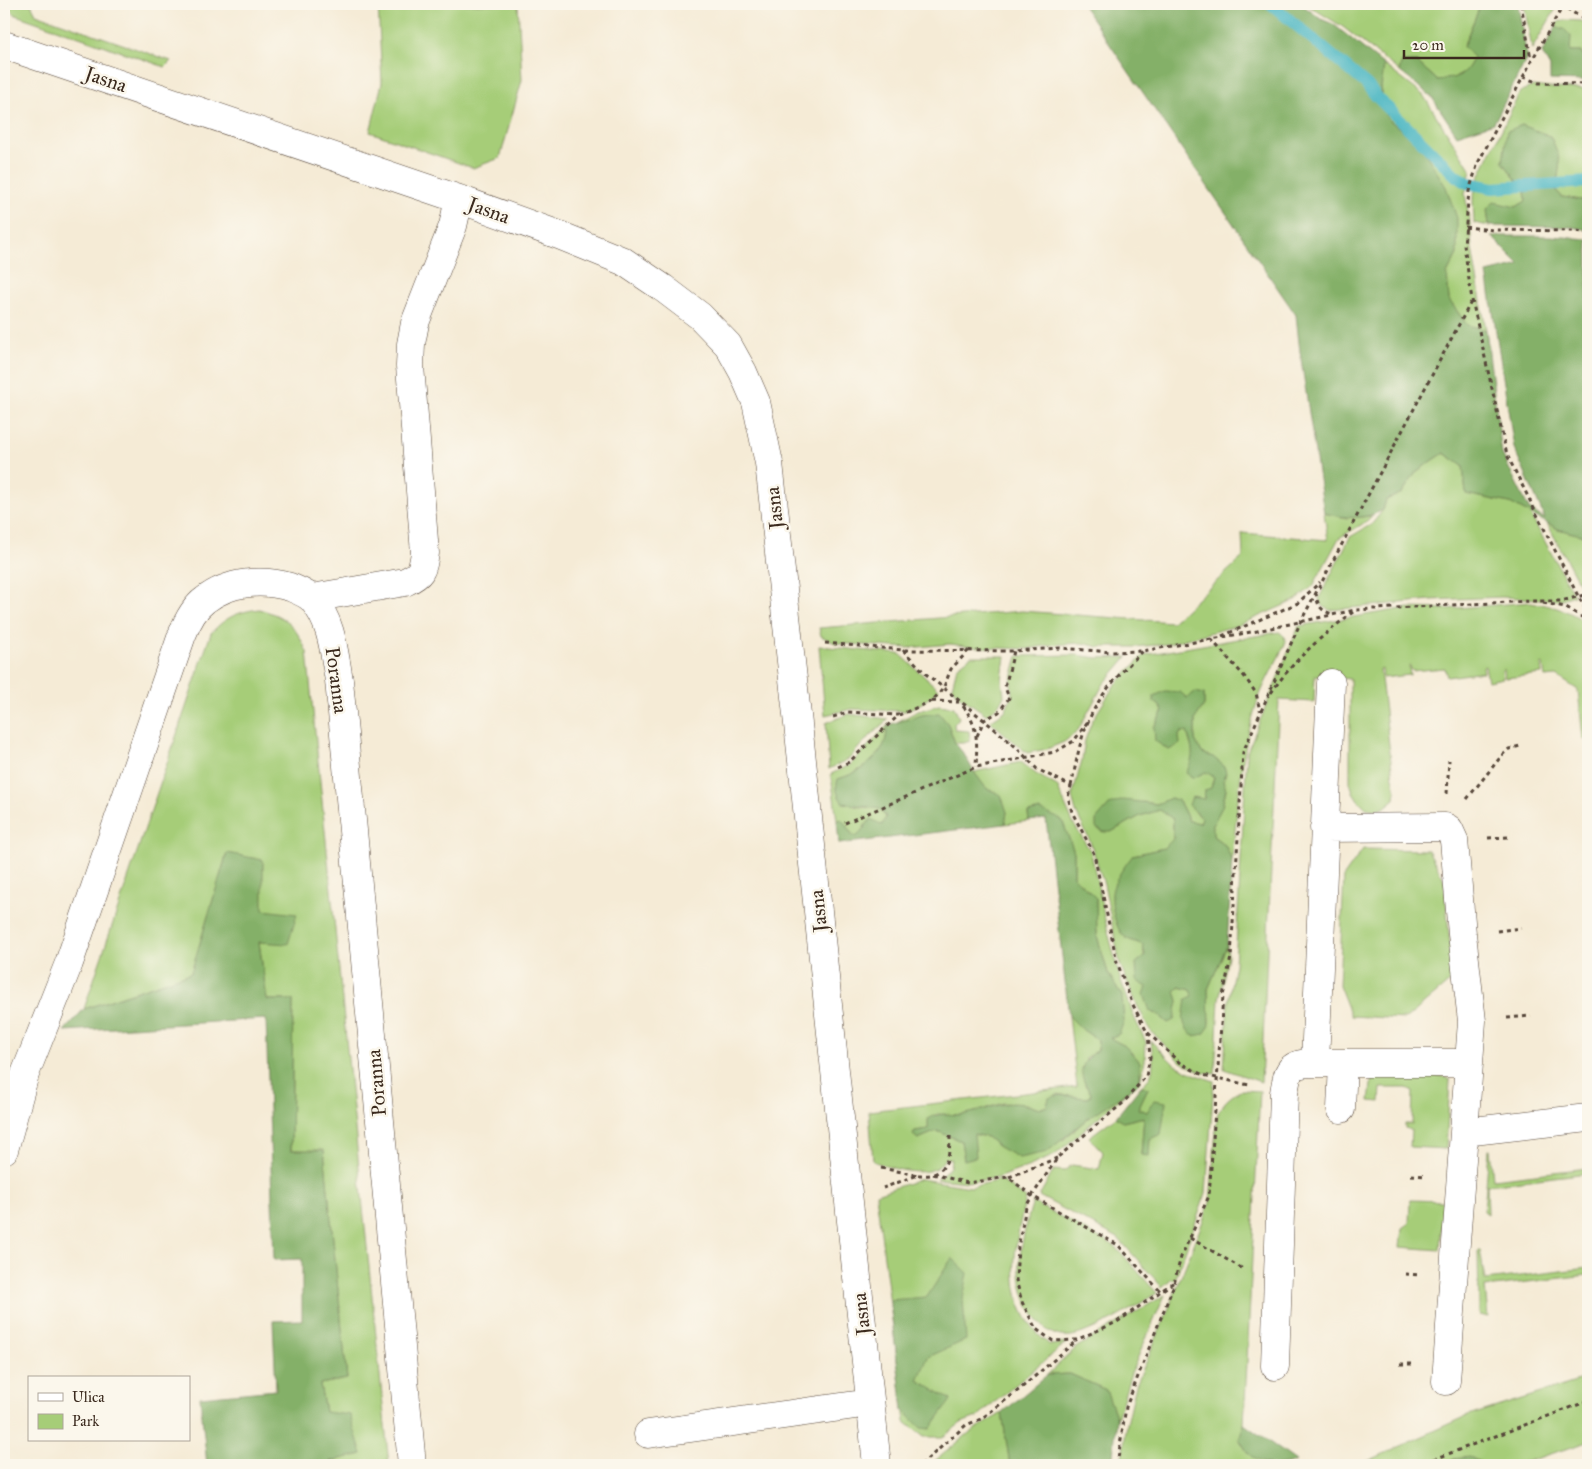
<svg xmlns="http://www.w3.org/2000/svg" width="1592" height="1469" font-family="'IM FELL Great Primer',serif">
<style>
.green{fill:#a6cd78;stroke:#707c4b}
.forest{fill:#84b068;stroke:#606d43}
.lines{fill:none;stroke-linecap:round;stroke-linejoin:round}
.stream{stroke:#48b6c2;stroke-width:12}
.minor-casing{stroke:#57473a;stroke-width:29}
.path{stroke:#57473a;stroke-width:3;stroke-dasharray:4 4;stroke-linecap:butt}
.minor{stroke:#fff;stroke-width:28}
.labels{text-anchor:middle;stroke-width:5;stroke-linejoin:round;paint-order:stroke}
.street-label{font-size:20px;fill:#3b2a1e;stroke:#fbf7ec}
</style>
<rect width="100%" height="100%" fill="#fbf7ec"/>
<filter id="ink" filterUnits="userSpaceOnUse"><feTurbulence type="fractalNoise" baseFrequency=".02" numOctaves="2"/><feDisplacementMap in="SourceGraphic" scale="10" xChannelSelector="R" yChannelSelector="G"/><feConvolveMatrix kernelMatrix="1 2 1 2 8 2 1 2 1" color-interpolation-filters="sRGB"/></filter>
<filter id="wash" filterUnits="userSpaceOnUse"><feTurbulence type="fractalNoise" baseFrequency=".0096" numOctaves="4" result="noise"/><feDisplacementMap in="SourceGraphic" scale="20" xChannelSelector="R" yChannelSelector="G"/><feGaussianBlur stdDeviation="1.12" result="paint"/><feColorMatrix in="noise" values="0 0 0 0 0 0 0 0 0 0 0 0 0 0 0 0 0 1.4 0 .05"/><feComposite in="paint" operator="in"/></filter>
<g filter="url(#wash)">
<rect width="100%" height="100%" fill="#f5ebd6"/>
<path class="green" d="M4,4h27l5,10 135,47 -6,6 -149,-52z
M378,4h140l4,76 -22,78 -27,10 -103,-36 12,-49z
M1306,4h175l-18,42 11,11c-9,20 -16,21 -37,23l-20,-18h-15l-3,9 -56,-44z
M1524,4h27l6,3 -25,42z
M1564,20l18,1 6,4v44l-7,-17h-11l-14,-25 1,-4z
M1384,65l39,30 48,75 -6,24 5,29 2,26 14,81 -19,-5 -18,-25 -2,-26 10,-20 -36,-108 -34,-28 -6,-30z
M1533,86l17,2 38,1v112l-26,-4 -7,-8c6,-24 6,-30 -5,-53l-29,-11 -18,37 22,30 1,9 -10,6 -29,2 2,17 -15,-3 -1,-23 4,-19 43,-89z
M1444,453l19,13 3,28 44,9 20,11 44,81 -15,5 -57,-3 -72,3 -100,10c-6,-2 -10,-4 -11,-12l31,-61 22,-13 11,-14 3,-10 16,-7 15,-22z
M1324,513l23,5 26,-2 -12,9 -22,13 -26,48 -17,14 -57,25 -72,19 -33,3h-35l-17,-4 -32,2 -22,4 -55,-2 -23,-3 -42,4 -73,-5 -14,-7 -2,-8 203,-17 150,11 71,-65 -1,-24 86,7z
M1547,523l11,6 30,8v53l-5,1z
M1531,602c20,4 41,8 57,23v114h-5l-5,-49 -21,-14 -12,1 -2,-13 -2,1 1,9 -37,4 -1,-9 -2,1 1,8 -15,3 -3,-15 -2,1 1,5 -37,5 -2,-9 -33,3 -2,-5h-1l1,9 -27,3 -1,-9 -2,1 13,108 3,12 -1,9 -11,9 -8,2 -10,-2 -8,-8 -5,-8 -3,-10v-103l-35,-4 -1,27 -35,-2 -18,382 -37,-13 4,-67 7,-37 12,-213 52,-126 109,-18 38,1z
M259,609c28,8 36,16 48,43l82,813h-59v-4l32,-7 -37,-42 -5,-28 27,-5 -23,-228 -33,-1 2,-150h-26l-8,-58 4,-32 -36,-57 -36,120 -107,36 127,-376c15,-16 26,-21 48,-24z
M1279,632c5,3 7,7 6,12 -9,19 -20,37 -27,56 -18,52 -20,106 -26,160l-7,-15 -12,-9 -1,-12 10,-17 4,-18 -3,-8 3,-8 -13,-16 -11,-4 -7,-13v-21l9,-14v-11l-45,11 4,6 -9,16 25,9 2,-4h6l6,21 -2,11 23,12 -3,12 -16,24 7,6 -2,5 -11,-2 -10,-20 -8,-3 -14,6 -15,-2 -31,30 29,-16 20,-6 13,9v20l-9,9 -31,7 -7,83 17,7 7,66 9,4 9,8 10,-22 -3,-10 5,-4 11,3 18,37 -1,-38 19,-44 1,12 -9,42 -4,75 -13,-2 -21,-10 -31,-32 -13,-25 -17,-41 -16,-80 -14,-43 -14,-29 -4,-15 10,-37 3,-20 7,-19 22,-35 30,-31z
M819,646l81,8 39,36 -17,13 -17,8 -53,-2 -27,6z
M1076,655l22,3 29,-1 -24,28 -26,47 -13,10 -17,7 -20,4 -37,-32 15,-10 7,-16 -1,-13 7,-26z
M971,656h34l-3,24 2,16 -6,10 -11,9 -29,-20 -6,-8 5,-20z
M939,705l15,2 5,11 -5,6 1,6 14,1 1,10 -6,2h-9l-7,-19 -53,-1 23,-12z
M848,714l40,5 -27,26 -12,14 -20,10 -3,-46z
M888,725c-1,7 -2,18 -6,23 -10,16 -26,26 -44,31l16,27 26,3 6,8 -3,8h-18l-3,8 -6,4c-8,-5 -8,-11 -15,-17l-4,1 -6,-47 19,-9z
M1021,762l15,12 21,12 16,37 18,29 14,68 15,58 15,41 11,23 -1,19 -5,21v-20l-15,-16 -16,-8 13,-42 -14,-23 -11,-37 -1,-38 -22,-21v-25l-12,-32 -34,-7 1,8 -24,3 2,-12 -21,-23 -12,-17z
M1363,849l65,1 16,29 9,100 -47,40 -55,-3 -12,-31 5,-109z
M1069,1016l14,14 15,10v10l-12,8 -1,27 6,8 -1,5h-12l-20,-4 -11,12 -8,3 -13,-5 -23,-1 -38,12 -28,-1 -9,15 -13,2 3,8 19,-8 24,10 3,19 9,-26 14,3 12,10 64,-7 25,-22 43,-29 -76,66 -25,11 -33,12 -30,4 -30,-3 13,-12 1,-8 -6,-1c-2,3 -4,7 -7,9 -16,11 -49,1 -65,-6l-4,-50 208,-24z
M1151,1041l23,23 20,10 20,7 -8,112 -31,87 -3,-2 -10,9 -44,-49 -79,-42 15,-26 10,1 8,-6 27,4 4,-17 -14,-15 27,-20 7,5 21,-5 -3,37 6,-42 -9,-3 10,-21 -7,-2c16,-11 12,-27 10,-45z
M1372,1076h70l8,4 -4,69 -36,-2 1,-17 -6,-2v-4h7l1,-33 -6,-3h-26l-1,14 -11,-1z
M1242,1090l18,1 -16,333 -5,15 10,15 19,11h-147l6,-41 9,-39 29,-67 45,-115 7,-87c4,-12 14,-21 25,-26z
M1489,1149h1l3,30 95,-11v5l-101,12 1,29 -4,-3z
M921,1179l50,8 29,-7 26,18c-13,52 -25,109 24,147l16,-2 -89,74 -16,6 -18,14h-19l-19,-15 -29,-228z
M1410,1200l33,1 -3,49 -40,-3 2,-19 7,-5z
M1033,1202l82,44 42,47c-23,14 -42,27 -67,37 -5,2 -9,4 -14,5 -16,4 -27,-1 -37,-13 -30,-38 -19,-78 -6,-120z
M1478,1250h2l5,30 103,-12v7l-103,12 3,30 -8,-2 -1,-4z
M1165,1295l-34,78 -14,46 -11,-29 -36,-16 -23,1 30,-28z
M1588,1378v64l-72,23h-34l-2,-3 -27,-3 -8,6h-86l106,-48z
M1002,1413l8,52h-80l39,-32z"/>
<path class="forest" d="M1082,4h219l20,15 12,5 51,41 -3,23 6,30 34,28 25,41 11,31v36l-10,20 2,26 18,25 19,5 16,124 27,55 16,10 -31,-71 -27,-175 33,-8 -29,-29h60l37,3v298l-30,-8 -48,-26 -44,-9 -3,-28 -19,-13 -27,18 -15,22 -16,7 -3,10c-21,11 -37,8 -59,3l-24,-161 -4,-37z
M1481,4h37l9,54 -33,65 -37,12 -26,-39 -32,-25 3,-9h15l20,18c20,-2 28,-3 37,-23l-11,-10z
M1556,27l8,2 7,7 -1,16h11l7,17 -1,12 -37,-1v-13l-8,-14z
M1522,125l28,11c12,24 11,28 5,53l7,8 26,4v29l-17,-3 -82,-1 -2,-17 7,-7 22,5 10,-6 -1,-10 -22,-29 4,-31z
M1165,691l15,1 7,6 8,-6 9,2v11l-9,14v21l7,13 11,4 11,9 2,7 -3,8 3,8 -4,18 -9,17v12l12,9 7,15 -5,85 -19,44 1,38 -5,7 -10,2c-15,-11 -10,-20 -8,-37l7,-3 -2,-6 -11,-3 -5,4 3,10 -4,19 -6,3 -9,-8 -9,-4 -6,-17 3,-7 -10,-6 -1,-18 9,-7 -2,-11c-5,-3 -14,-4 -18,-8 -10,-7 -14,-32 -13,-44 2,-14 13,-27 21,-38l31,-7 9,-9v-20l-13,-9 -20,6 -29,16h-7l-8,-4v-8l13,-15 14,-5 34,4 14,-6 8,3 10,20 11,2 2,-5 -13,-13 3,-8 12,2 1,-9 6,-2 3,-11 -8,-5 -13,6 -7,-5c9,-17 7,-23 1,-41h-6l-2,4 1,8 -11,6 -14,-9 -1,-14 9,-16 -4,-6 -5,-3v-6z
M939,713l9,11 7,19 9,11 10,18 12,16 15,7 6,17 -2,12 -166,20 -2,-23 4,-2c7,7 7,13 15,18 7,-5 9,-12 15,-18l11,6 4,-8 -6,-8 -37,-6c-6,-8 -8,-15 -5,-24 18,-5 34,-15 44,-31 4,-5 5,-16 6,-23l34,-10z
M1040,810l22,10 12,32v25l22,21 1,38 11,37 14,23 2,25 -5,13 -9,4 15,8 15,16v20l-17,13 -35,23 -41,34 -28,6 -20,-11 -12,-10 -13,-3 2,23 -12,3 -3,-19 -24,-10 -19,8 -5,-4 2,-4 13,-2v-10c16,-9 23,-2 38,-5 31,-6 41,-18 73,-5l8,-3 2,-8c14,-6 25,0 40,0l2,-5c-14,-19 -12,-30 7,-43v-10l-15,-10 -14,-14 -23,-197 -17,2 -1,-8z
M227,853l36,7v50l34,4 -9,30 -29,-2 8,58h26l-2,150h33l23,229 -27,5 5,28 25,3 12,39 -31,7 -1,4h-123l-7,-68 76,-7 -3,-69 29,-1v-61l-28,1 -8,-241 -202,12 20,-22 107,-36z
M1141,1086l7,2 -10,21 9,3 7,-12 12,2 -5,32 -11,5 -1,17 -8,-1 3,-38 -21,5 -7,-5z
M952,1258l16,15 -5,26 3,41 -38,17 -10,23 33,20 -21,29 -9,-1 -18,-18 -13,-110 37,-3z
M1070,1374l36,16 11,29 -5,46h-102l-8,-52 45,-38z
M1244,1424l52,37c-13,8 -38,4 -48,-8 -3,-4 -6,-10 -9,-14z
M1470,1457l10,5 2,3h-37l8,-6z"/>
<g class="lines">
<path class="stream" d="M1271,4l95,80 11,13 79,79 12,7 25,5 95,-6"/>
</g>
</g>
<g filter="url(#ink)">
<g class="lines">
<g class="minor-casing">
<path id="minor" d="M4,45l455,154 100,36 64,26 40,27 37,28 28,29 15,27 13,30 13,61 31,279 77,723
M312,598l93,-16c17,-8 17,-11 20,-29l-15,-187 1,-22 4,-21 38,-97 6,-27
M1331,683l-16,380h154l-23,318
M1324,828l121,-1 4,2 5,11 8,94 10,87 -3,42
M1341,1109l2,-46
M1464,1132l124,-14
M4,1150l21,-76 44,-111 113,-328c5,-13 12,-27 23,-35 24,-19 57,-21 85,-13 7,3 18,7 23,13 19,22 21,52 26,80l73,785
M1275,1366l9,-273c4,-24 5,-30 31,-30
M648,1434l222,-31"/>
</g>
<path class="path" d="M1521,4l10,55
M1560,4l28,18
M1564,4l-32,56 -54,103 -9,28 -5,54 8,55 35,155 71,141 10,17
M1523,77l16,6 49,1
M1465,227l28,3 84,1 11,2
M1316,592c1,13 4,19 17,22
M1543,603l23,4 22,14
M1222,636l76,-33 22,-21
M1211,639l33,37 12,17 4,18
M825,643l78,7 111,1 46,-3 51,4 32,-1 114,-20 98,-21 176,-9h30l27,-7
M903,650l23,24 58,46 32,27 21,22 34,17 -3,11 4,15 22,42 23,108 15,41 15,29 33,31 23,12 46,10
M1271,693c23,-34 50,-56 82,-81
M932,701l27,1
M963,706c16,21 14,37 13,61
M833,717l15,-5 50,3
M977,736l7,-16 15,-8 10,-14 -4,-11 9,-36
M838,767l11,-5 50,-47 33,-14 11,-12 8,-20 18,-19
M1071,786c5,-21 8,-44 17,-64 12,-29 33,-50 55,-71
M1447,794l2,-34
M1467,799l36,-45 6,-5 11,-3
M845,823l131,-56 79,-15 19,-11 14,-20
M1488,838l21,-1
M1497,931l24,-3
M1507,1018l24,-2
M1148,1032l2,26 -4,18 -23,27 -65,54 -26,39 -6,11 -8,40 -2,33 6,22 14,27 17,12 23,-1 41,-18 57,-40
M881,1168l37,7 -35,13
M933,1174l35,9 40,-6 24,19 86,49 43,47
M918,1175c4,0 11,1 16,-1 16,-6 16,-27 16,-41
M1411,1175l14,1
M1009,1177l48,-19
M1190,1238l53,31
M1405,1274l15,1
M1400,1364h12
M921,1465l45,-40 15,-6 39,-30 56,-48
M1117,1465l9,-58 47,-120 8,-30 28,-61 14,-200 8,-39 12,-205 58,-131 171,-321
M1419,1465l169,-64"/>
<use href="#minor" class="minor"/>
</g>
</g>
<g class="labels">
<g class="street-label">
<text transform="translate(106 79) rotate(19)" y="7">Jasna</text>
<text transform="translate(489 210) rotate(20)" y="7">Jasna</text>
<text transform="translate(774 508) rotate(-96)" y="7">Jasna</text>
<text transform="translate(337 680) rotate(82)" y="7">Poranna</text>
<text transform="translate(818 911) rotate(-96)" y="7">Jasna</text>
<text transform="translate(376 1083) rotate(-95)" y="7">Poranna</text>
<text transform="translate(861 1314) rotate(-96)" y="7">Jasna</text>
</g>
</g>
<rect width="1592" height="1469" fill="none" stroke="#fbf7ec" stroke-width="20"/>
<rect x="28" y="1376" width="162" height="65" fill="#fbf7ec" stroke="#aea59a"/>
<rect x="38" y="1393" width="25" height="8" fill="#ffffff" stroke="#aea59a"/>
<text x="72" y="1402" font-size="15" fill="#3b2a1e">Ulica</text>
<rect x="38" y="1414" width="25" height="15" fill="#a6cd78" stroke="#aea59a"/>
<text x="72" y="1426" font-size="15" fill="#3b2a1e">Park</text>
<path d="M1404 50v8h120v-8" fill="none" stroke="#3b2a1e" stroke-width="2.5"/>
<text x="1412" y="50" font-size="15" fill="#3b2a1e" stroke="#fbf7ec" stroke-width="4" paint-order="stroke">20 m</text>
</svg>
